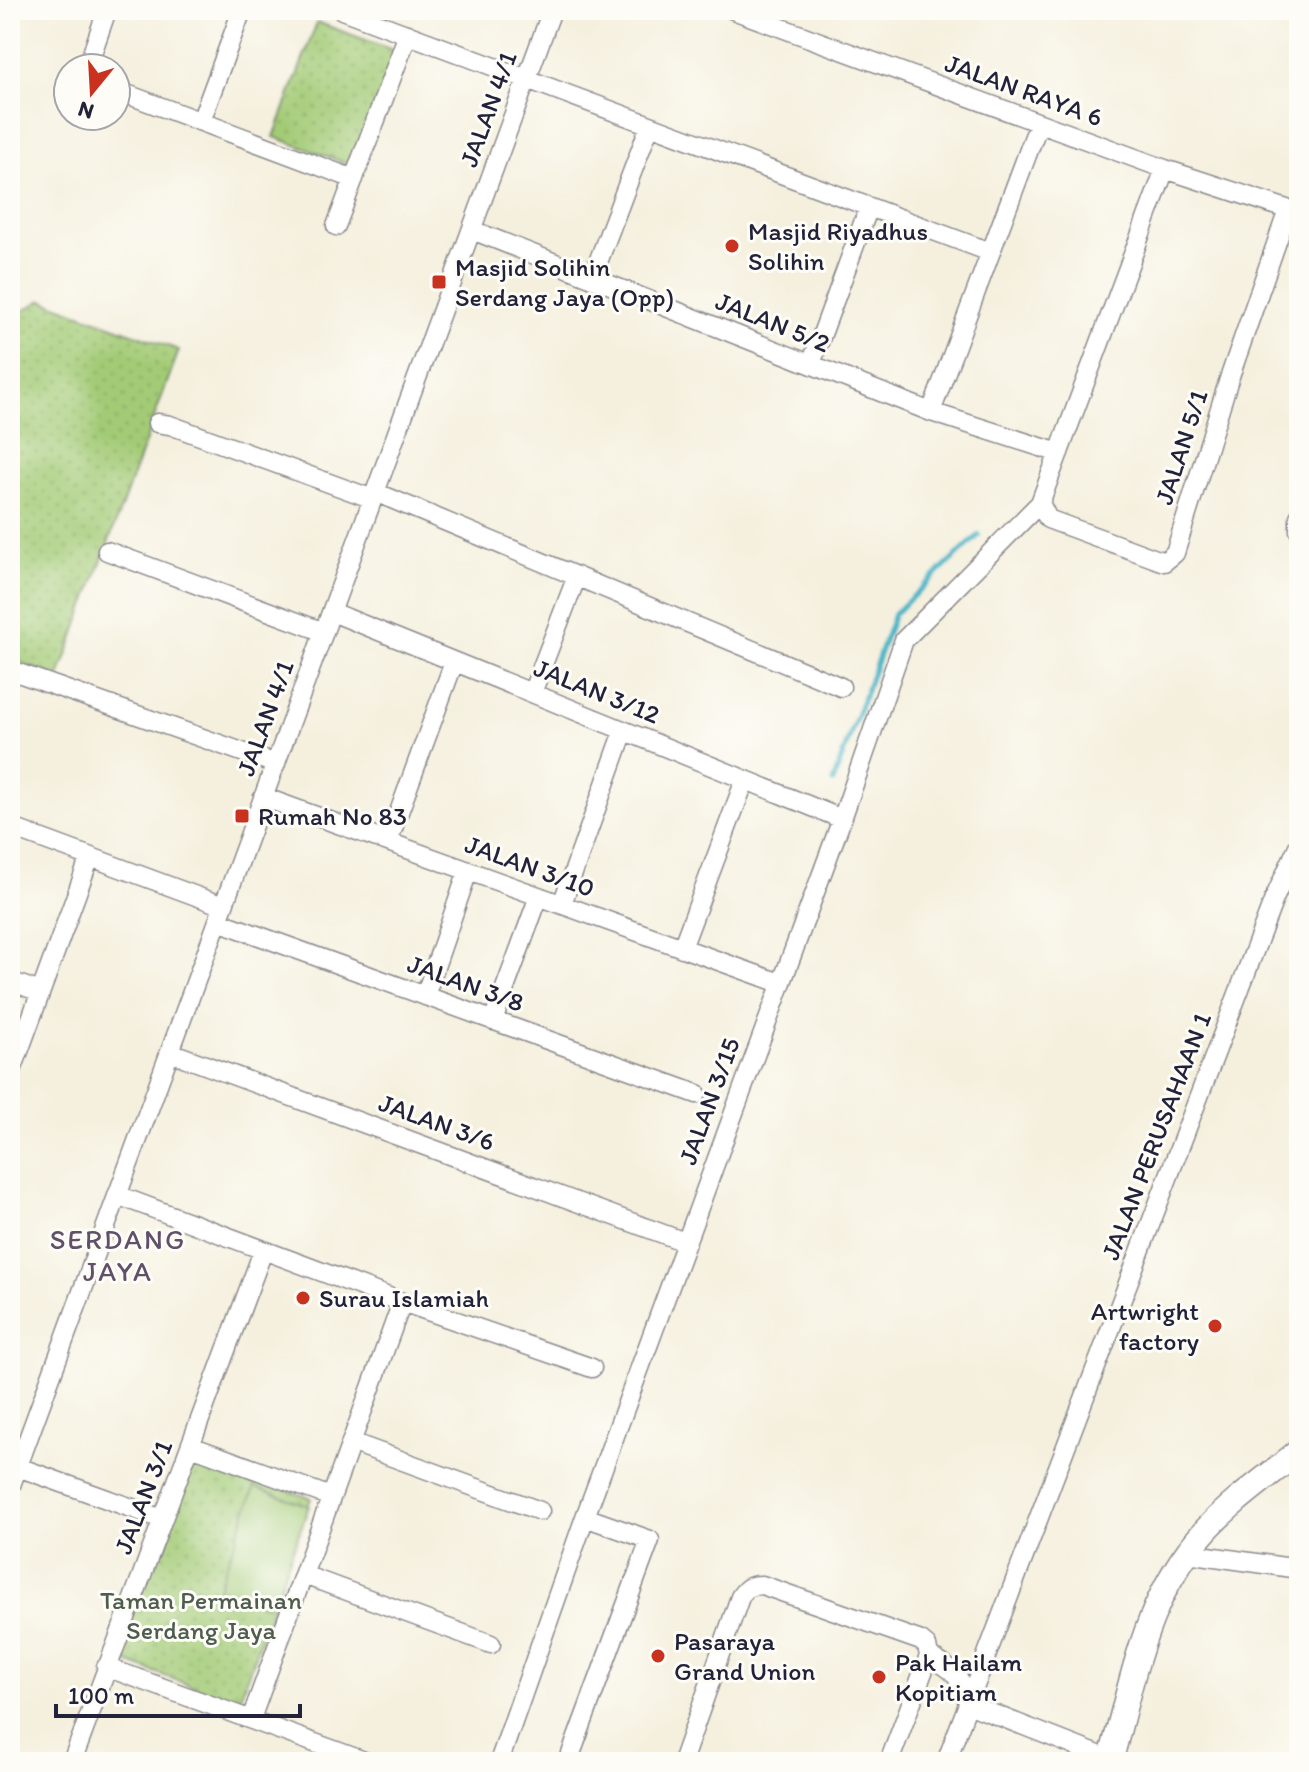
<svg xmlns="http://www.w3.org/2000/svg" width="1309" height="1772" font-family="Itim,sans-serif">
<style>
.park{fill:url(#park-dots);stroke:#627658;stroke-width:2}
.garden{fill:#a3cb76;stroke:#627658;stroke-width:2}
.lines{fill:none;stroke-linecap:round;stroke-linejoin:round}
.stream{stroke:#4bb5c8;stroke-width:5}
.minor-casing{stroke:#8c898c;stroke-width:21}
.major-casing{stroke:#8c898c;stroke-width:27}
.minor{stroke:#fff;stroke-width:18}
.major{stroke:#fff;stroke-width:24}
.poi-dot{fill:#c8321e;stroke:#fdfcf7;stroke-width:3}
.labels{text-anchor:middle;stroke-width:6;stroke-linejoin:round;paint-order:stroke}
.street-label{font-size:26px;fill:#22223b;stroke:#fdfcf7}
.poi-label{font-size:26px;fill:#22223b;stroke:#fdfcf7;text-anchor:start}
.park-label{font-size:26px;fill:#4f5d50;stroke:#fdfcf7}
.neighbourhood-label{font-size:28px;letter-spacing:2px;fill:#60506a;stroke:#fdfcf7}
</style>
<defs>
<pattern id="park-dots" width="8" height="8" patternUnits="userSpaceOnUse" patternTransform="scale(2)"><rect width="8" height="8" fill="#a3cb76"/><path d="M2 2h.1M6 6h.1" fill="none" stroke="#8cae67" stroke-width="1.8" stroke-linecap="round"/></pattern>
</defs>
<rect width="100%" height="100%" fill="#fdfcf7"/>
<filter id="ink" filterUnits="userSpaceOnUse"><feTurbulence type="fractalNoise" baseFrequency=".0125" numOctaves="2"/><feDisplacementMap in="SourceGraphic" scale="16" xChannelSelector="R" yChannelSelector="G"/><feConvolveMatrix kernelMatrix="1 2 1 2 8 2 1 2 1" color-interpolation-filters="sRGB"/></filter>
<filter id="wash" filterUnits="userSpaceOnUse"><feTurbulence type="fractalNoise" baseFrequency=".006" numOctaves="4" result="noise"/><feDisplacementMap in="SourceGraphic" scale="32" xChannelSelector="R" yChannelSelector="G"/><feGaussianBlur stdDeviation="1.8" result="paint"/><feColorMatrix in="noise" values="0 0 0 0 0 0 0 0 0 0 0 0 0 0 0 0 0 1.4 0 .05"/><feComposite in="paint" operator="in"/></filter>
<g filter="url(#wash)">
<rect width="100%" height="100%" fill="#f5f0de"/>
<path class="park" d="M317,22l79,29 -43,115 -79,-29z
M42,300l137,50 -120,327 -49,-18v-341z
M191,1455l120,43 -73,205 -122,-45z"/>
<path class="garden" d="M255,1487l54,19 -37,101 -54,-19z"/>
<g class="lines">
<path class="stream" d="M833,782l61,-168 85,-79"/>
</g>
</g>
<g filter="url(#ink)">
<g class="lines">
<g class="minor-casing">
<path id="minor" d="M342,10l648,242
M733,10l432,159 134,44
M87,68l20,-58
M116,90l238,89
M201,121l41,-111
M336,226l72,-192
M472,230l459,182 128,41
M592,278l58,-153
M811,364l58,-157
M931,412l108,-289
M157,423l13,2 203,74
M375,492l466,195
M1040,503l8,16 116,43 11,-9 54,-174 59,-169
M1299,517v14
M107,551l217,81
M332,612l510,207
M10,670l266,94
M532,693l45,-117
M263,797l517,186
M10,827l213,79
M388,842l66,-180
M562,904l62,-173
M218,921l479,173
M682,948l63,-168
M10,981l30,11
M425,996l43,-125
M493,1021l46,-125
M170,1052l515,190
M10,1076l80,-219
M117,1195l285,107 190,66
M351,1442l189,69
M191,1446l140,51
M18,1467l144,52
M10,1488l542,-1478
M1187,1553l112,16
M304,1575l187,69
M106,1667l261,95
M968,1704l143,56
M251,1719l151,-417
M72,1762l191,-511
M499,1762l86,-245 257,-698 62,-179 136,-137 125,-334
M568,1762l82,-222 -65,-23
M682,1762l58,-165c6,-10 11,-12 22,-12l159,56 6,5 2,10c24,14 33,19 39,48
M889,1762l40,-106
M946,1762l328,-863 25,-55
M1298,1762l1,-1"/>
</g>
<g class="major-casing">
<path id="major" d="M1110,1762c23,-82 35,-166 95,-231 26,-29 64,-55 94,-80"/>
</g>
<use href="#minor" class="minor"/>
<use href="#major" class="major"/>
</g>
</g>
<g class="poi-dot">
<circle cx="732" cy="246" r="8"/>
<rect x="431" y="274" width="16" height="16" rx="4"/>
<rect x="234" y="808" width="16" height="16" rx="4"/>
<circle cx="303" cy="1298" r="8"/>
<circle cx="1215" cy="1326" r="8"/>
<circle cx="658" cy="1656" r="8"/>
<circle cx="879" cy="1677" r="8"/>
</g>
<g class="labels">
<g class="street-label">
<text transform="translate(1024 90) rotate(20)" y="9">JALAN RAYA 6</text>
<text transform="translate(488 109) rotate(-70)" y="9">JALAN 4/1</text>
<text transform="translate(773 322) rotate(22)" y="9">JALAN 5/2</text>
<text transform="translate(1181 447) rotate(-72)" y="9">JALAN 5/1</text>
<text transform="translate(597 691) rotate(22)" y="9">JALAN 3/12</text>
<text transform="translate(265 718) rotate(-70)" y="9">JALAN 4/1</text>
<text transform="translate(530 866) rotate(20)" y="9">JALAN 3/10</text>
<text transform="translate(466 983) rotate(20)" y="9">JALAN 3/8</text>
<text transform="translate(709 1101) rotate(-70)" y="9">JALAN 3/15</text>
<text transform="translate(437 1122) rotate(20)" y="9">JALAN 3/6</text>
<text transform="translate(1156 1136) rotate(-69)" y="9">JALAN PERUSAHAAN 1</text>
<text transform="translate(143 1497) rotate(-69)" y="9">JALAN 3/1</text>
</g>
<g class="poi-label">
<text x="748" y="240">Masjid Riyadhus<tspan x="748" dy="30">Solihin</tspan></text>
<text x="455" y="276">Masjid Solihin<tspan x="455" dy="30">Serdang Jaya (Opp)</tspan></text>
<text x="258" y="825">Rumah No 83</text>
<text x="319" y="1307">Surau Islamiah</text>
<text x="1199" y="1320" text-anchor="end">Artwright<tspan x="1199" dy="30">factory</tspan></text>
<text x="674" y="1650">Pasaraya<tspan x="674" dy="30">Grand Union</tspan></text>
<text x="895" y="1671">Pak Hailam<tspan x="895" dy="30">Kopitiam</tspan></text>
</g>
<g class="park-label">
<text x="201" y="1609">Taman Permainan<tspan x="201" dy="30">Serdang Jaya</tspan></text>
</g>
<g class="neighbourhood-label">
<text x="118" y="1249">SERDANG<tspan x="118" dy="32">JAYA</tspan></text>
</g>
</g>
<rect width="1309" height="1772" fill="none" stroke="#fdfcf7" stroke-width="40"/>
<g transform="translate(92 92) rotate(198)"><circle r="38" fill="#fdfcf7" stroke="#a5a5ac" stroke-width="2"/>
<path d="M0-6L14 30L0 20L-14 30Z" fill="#c8321e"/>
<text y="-12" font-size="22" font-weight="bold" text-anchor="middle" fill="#22223b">N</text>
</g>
<path d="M56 1704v12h244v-12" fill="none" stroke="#22223b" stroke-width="4"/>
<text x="68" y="1704" font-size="24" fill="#22223b" stroke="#fdfcf7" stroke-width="6" paint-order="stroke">100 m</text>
</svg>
